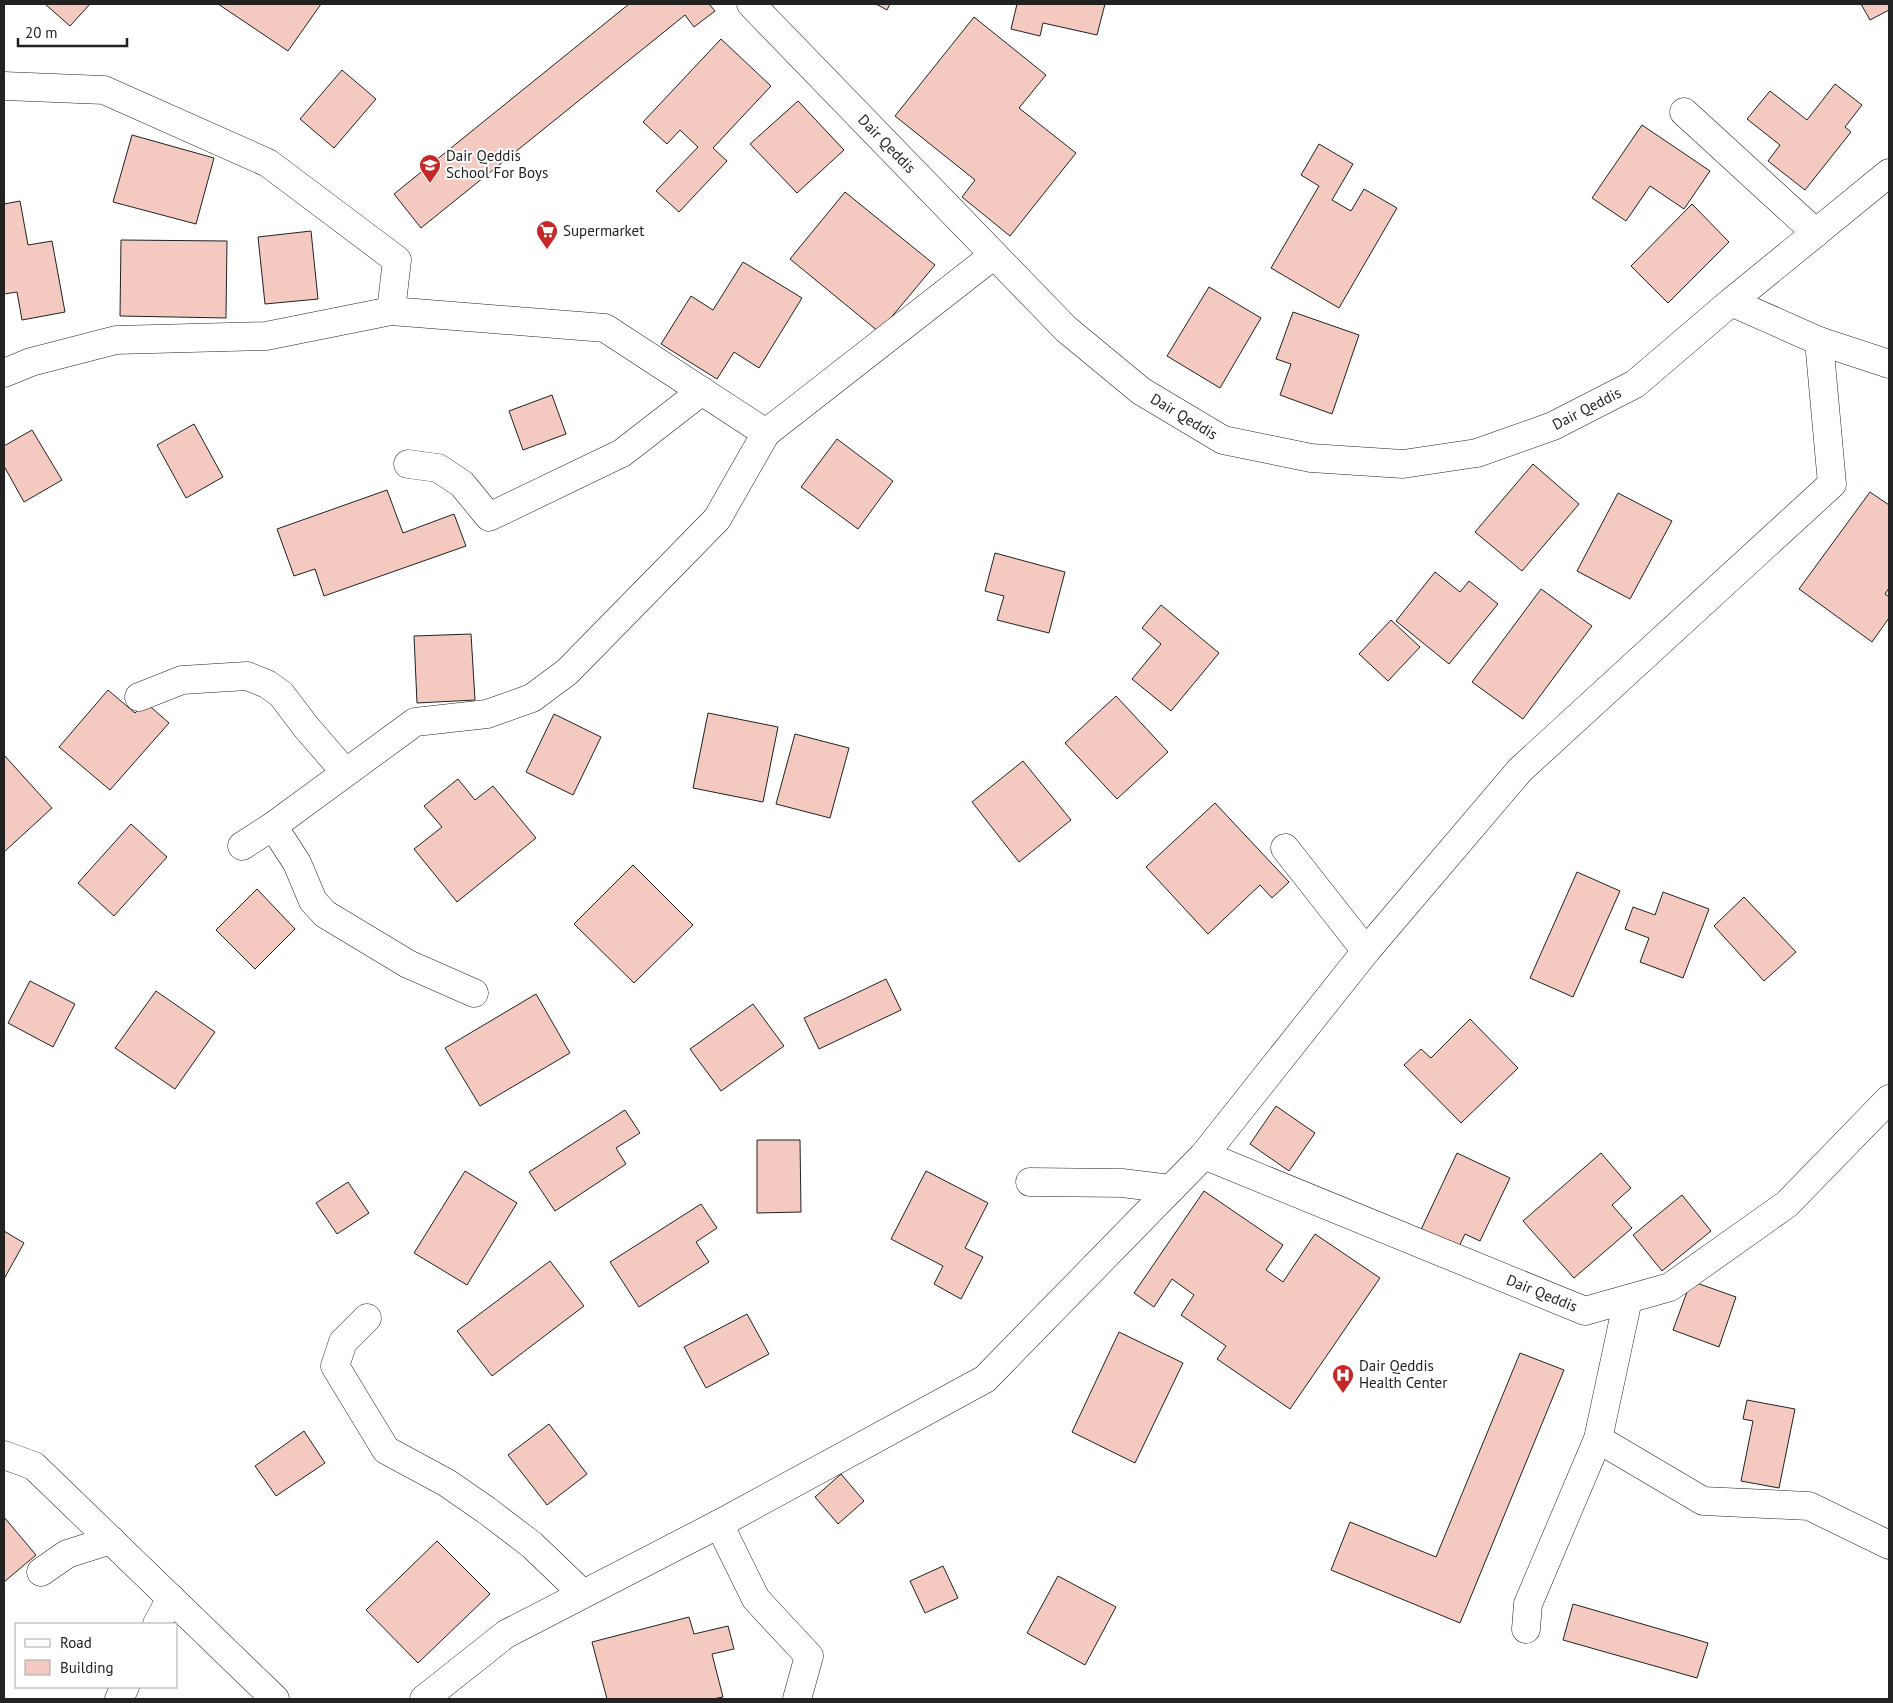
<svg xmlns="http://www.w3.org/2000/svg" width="1893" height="1703" font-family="'PT Sans',sans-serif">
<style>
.building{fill:#f3c9c0;stroke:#222}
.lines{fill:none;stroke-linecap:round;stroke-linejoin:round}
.street-casing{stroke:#222;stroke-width:29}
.secondary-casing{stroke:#222;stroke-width:29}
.street{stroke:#fff;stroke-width:28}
.secondary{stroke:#fff;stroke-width:28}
.labels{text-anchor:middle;stroke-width:4;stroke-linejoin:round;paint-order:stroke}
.street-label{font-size:15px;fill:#222;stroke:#fff}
.poi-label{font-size:15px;fill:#222;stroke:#fff;text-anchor:start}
</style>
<rect width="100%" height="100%" fill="#fff"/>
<path class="building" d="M45,4h45l-20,22z
M218,4h103l-33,47z
M629,4h80l6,7 -21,16 -9,-12 -264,213 -27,-34z
M876,4h14l-3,6z
M1017,4h88l-8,31 -54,-12 -3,13 -29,-7z
M1861,4h28v6l-19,10z
M974,17l72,58 -27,33 57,45 -66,83 -48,-39 13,-17 -80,-64z
M721,39l50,47 -58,62 14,13 -48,51 -23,-21 42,-44 -18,-17 -13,14 -24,-22z
M342,70l34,29 -42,49 -34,-29z
M1835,84l27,21 -17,22 6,5 -46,58 -37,-29 12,-16 -33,-26 23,-28 37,29z
M798,101l46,49 -47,43 -47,-49z
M1642,125l68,46 -26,38 -34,-23 -24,35 -34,-23z
M132,135l82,23 -18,66 -83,-22z
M1319,144l34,20 -21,36 19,11 13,-22 33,19 -58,100 -68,-40 48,-82 -18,-11z
M845,192l90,73 -56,67 -89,-73z
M20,201l8,44 24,-4 13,71 -43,8 -5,-28 -13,2v-90z
M1692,204l37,38 -61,61 -37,-37z
M311,231l7,68 -53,5 -7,-67z
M121,240l106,1 -1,77 -106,-2z
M743,262l59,36 -43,70 -25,-16 -17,27 -56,-35 30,-48 22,14z
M1209,287l52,31 -41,70 -53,-32z
M1293,312l66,23 -27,79 -52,-19 11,-31 -15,-5z
M552,395l14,39 -43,16 -14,-39z
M194,424l29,53 -37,21 -29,-53z
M32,430l30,50 -38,22 -20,-36v-20z
M837,439l56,42 -35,48 -57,-42z
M1533,464l46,40 -57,67 -47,-39z
M387,490l16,43 51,-19 12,32 -142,50 -9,-27 -21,7 -17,-47z
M1870,492l19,13v83l-4,6 4,3v21l-17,24 -73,-53z
M1618,493l54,28 -42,78 -53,-28z
M995,553l70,19 -16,61 -52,-13 7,-24 -19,-5z
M1435,572l25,20 9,-11 29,23 -49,60 -53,-43z
M1541,589l51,37 -69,93 -51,-37z
M1161,605l58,48 -48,58 -39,-32 29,-35 -19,-16z
M1391,620l29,27 -32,34 -29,-27z
M471,634l4,66 -58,3 -3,-67z
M108,690l27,23 10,-11 24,21 -59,67 -51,-43z
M1116,696l52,56 -51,47 -52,-56z
M708,713l70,14 -15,75 -70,-14z
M554,714l47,23 -28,58 -47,-23z
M795,734l54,14 -19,70 -54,-14z
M4,755l48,53 -48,44z
M1023,761l48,59 -52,42 -47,-60z
M458,779l17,21 18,-14 43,52 -79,64 -43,-53 28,-22 -18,-21z
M1215,803l74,79 -17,16 -12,-13 -52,49 -62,-67z
M131,824l36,33 -53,59 -36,-33z
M633,865l60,60 -59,58 -60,-59z
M1577,872l43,19 -47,106 -43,-19z
M257,889l38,40 -40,40 -39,-39z
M1663,892l46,17 -26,69 -43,-16 9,-24 -24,-9 8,-22 22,8z
M1744,897l52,55 -32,29 -50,-55z
M886,979l15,31 -82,39 -15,-31z
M30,981l45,23 -22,43 -45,-24z
M156,991l59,41 -40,57 -60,-41z
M536,994l34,59 -90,53 -35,-58z
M753,1004l31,42 -63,45 -31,-42z
M1470,1019l48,49 -57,55 -57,-58 17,-16 10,9z
M1276,1106l39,27 -26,38 -39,-27z
M625,1110l15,23 -24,15 10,16 -71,47 -26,-39z
M757,1140h43l1,72 -44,1z
M1457,1153l53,25 -30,63 -15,-7 -9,19 -38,-17z
M1601,1153l30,35 -19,17 20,23 -58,50 -51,-57z
M465,1171l52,32 -50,82 -53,-32z
M926,1171l62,32 -23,45 18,9 -22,42 -27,-15 9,-18 -52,-27z
M348,1182l21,31 -32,21 -21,-31z
M1204,1191l79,54 -17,25 17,12 32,-48 65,44 -90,131 -73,-50 9,-13 -45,-31 13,-20 -22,-16 -18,28 -20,-14z
M1682,1195l29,36 -49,40 -29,-36z
M701,1204l16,24 -21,14 13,20 -70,45 -29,-45z
M4,1231l20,12 -20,36z
M550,1261l34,45 -92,70 -35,-45z
M1691,1281l45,16 -17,50 -46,-17z
M747,1314l22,40 -63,34 -22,-41z
M1119,1332l64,31 -48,100 -63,-31z
M1520,1353l44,17 -104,253 -129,-53 19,-48 86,35z
M1747,1400l48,9 -16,79 -38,-7 12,-60 -10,-2z
M549,1424l38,50 -40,31 -39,-50z
M304,1431l21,32 -49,33 -21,-30z
M841,1474l23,27 -26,23 -23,-27z
M4,1517l32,38 -32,27z
M437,1541l53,53 -72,69 -52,-53z
M943,1566l15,32 -33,15 -15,-32z
M1058,1576l58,31 -31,58 -58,-32z
M1573,1604l135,39 -11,35 -134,-38z
M689,1617l5,17 34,-8 6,23 -22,5 11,43 -10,2h-106l-15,-57z"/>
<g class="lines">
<g class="street-casing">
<g id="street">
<path d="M4,86l100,4 164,73 129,97 -6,51 214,17 161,105 228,-178"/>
<path d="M1684,112l132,121"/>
<path d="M1731,302l88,39 70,23"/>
<path d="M4,373l27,-11 85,-22 150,-4 125,-25"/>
<path d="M408,464l30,4 24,16 27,33 133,-64 80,-62"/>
<path d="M139,697l43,-17 65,-4 20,8 14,10 25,33 39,45"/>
<path d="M273,826l24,37 16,38 12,13 83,50 66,29"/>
<path d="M242,846l31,-20 142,-104 72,-8 45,-16 35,-26 150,-153 49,-86"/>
<path d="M1285,848l81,103"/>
<path id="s1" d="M1204,1155l381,156 85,-24 117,-83 102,-105"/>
<path d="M1030,1182l92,1 49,6"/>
<path d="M367,1318l-24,24 -8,24 51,84 61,33 39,27 46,35 51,49"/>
<path d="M1598,1439l105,62 106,5 80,39"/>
<path d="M4,1455l30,11 241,233"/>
<path d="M719,1524l37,75 53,57 -12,43"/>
<path d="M41,1572l26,-18 44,-14"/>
<path d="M157,1624l14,-26"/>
<path d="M1526,1629l2,-25 70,-165 30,-140"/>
<path d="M119,1699l6,-12"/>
<path d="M424,1699l82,-65 213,-110 266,-145 219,-224 162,-204 154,-181 312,-286 -13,-143"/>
</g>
</g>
<g class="secondary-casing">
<g id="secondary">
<path id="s2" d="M751,4l315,325 75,62 82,49 88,18 92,6 74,-11 76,-27 82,-42 96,-82 158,-129"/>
</g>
</g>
<use href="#street" class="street"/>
<use href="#secondary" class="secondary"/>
</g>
<defs>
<g id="school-pin" transform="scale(1.125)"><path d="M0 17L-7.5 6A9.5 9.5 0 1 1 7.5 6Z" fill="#c62828" stroke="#fff"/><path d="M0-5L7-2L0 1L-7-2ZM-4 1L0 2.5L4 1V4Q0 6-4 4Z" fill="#fff"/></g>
<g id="supermarket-pin" transform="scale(1.125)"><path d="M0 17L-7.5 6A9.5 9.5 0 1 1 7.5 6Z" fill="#c62828" stroke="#fff"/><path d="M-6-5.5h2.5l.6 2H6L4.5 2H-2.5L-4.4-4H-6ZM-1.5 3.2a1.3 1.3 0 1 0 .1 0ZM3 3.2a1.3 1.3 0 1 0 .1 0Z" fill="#fff"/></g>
<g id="hospital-pin" transform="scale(1.125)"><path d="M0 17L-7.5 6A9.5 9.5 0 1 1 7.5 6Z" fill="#c62828" stroke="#fff"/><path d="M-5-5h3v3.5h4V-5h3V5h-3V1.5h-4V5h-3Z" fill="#fff"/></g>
</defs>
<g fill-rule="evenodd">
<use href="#school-pin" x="430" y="165"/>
<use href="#supermarket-pin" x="547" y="231"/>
<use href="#hospital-pin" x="1343" y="1375"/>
</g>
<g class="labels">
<g class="street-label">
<text dy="5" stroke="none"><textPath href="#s2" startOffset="195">Dair Qeddis</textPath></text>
<text dy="5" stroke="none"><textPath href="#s2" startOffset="1021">Dair Qeddis</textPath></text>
<text dy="5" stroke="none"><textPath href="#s2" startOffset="600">Dair Qeddis</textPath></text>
<text dy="5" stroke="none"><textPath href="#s1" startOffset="365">Dair Qeddis</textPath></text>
</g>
<g class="poi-label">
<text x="446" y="161">Dair Qeddis<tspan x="446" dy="17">School For Boys</tspan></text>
<text x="563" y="236">Supermarket</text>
<text x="1359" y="1371">Dair Qeddis<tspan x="1359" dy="17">Health Center</tspan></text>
</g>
</g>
<rect width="1893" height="1703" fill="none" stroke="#222222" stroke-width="10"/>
<rect x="15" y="1623" width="162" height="65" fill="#ffffff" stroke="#a7a7a7"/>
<rect x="25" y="1639" width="25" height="8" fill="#ffffff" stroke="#a7a7a7"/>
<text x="60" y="1648" font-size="15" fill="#222222">Road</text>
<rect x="25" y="1660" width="25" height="15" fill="#f3c9c0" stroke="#a7a7a7"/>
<text x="60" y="1673" font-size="15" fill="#222222">Building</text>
<path d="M18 38v8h109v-8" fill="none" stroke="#222222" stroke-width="2.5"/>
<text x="25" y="38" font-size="15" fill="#222222" stroke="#ffffff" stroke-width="4" paint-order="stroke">20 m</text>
</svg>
